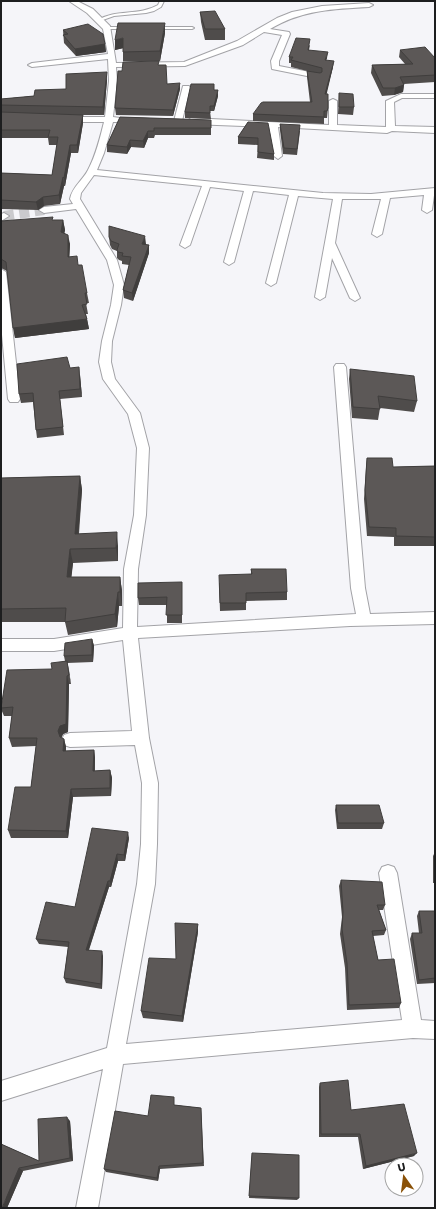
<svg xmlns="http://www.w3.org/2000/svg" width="436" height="1209" font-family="Poppins,sans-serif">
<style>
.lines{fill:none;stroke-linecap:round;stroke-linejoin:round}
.street-tunnel{stroke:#cacacd;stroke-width:10;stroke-dasharray:10 5.5;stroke-linecap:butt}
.lane-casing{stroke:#a3a3a7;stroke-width:2}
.street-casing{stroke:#a3a3a7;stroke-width:2}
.lane{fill:#fff;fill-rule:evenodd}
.street{fill:#fff;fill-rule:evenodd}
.wall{fill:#4f4c4b}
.shaded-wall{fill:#403e3d}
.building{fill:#5c5857;stroke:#403e3d}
</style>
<rect width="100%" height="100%" fill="#f5f5f9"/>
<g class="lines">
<path class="street-tunnel" d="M4,216l40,-6"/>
<g class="lane-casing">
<path id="lane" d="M160,1h4l-3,6 -7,4 -8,2 -32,3 -14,5 -2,-1c18,-11 41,-4 60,-15z
M106,27h19l2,1 -2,1h-19z
M154,27h38l2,1 -2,1h-38z"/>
</g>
<g class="street-casing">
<path id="street" d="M69,1h8l16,8 17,17 6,37 68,-1 53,-21 40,-23 15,-6 30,-6 47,-3 4,2 -4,2c-37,2 -67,3 -99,22l19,3 1,2 -11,27v5l41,8 1,2 -4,2 -45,-9 -1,-8 11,-26 -18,-3 -21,13 -58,21 -69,1 1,14 -4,36 7,1 1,2 -1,2h-7l-9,31 -7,17 226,23 48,1 64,-6 -3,22 -5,3 -5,-3 2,-15 -34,3 -8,36 -5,3 -5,-3 9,-35h-39l-7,44 25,55 -5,3 -5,-3 -18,-40 -7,39 -5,3 -5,-3 18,-98 -35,-3 -22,87 -5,3 -5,-3 23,-88 -36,-4 -19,71 -5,3 -5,-3 20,-71 -34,-4 -20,58 -5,3 -5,-3 22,-59 -108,-11 -13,18 -1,6 37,61 7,25 -3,20 -9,36 -1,21 4,17 25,34 9,35 -3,67 -8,54 -1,58 219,-13 -5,-26 -17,-221 2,-3h8l2,3 19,221 5,26 65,-2v12l-85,2 -212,12 11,100 9,45 -1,61 -2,40 -29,160 276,-24 -23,-147 3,-6 6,-2 6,2 3,6 24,147 14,1v18l-22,-1 -290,26 -25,144h-22l27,-139 -102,32v-20l106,-33 30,-164 4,-40 1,-61 -7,-38 -65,2 -6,-2 -2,-5 2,-5 6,-2 62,-2 -9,-91 -69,11h-53v-12h53l69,-11 1,-59 10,-54 3,-67 -9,-34 -25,-35 -4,-17 3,-21 9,-36 3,-20 -7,-25 -31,-51 -32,4 -5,-3 5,-3 29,-3 -3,-5c2,-12 13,-19 18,-29 8,-15 12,-32 16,-48h-39l-3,-1 -1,-2 1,-2h43l4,-36 -1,-22 -76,8 -4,-2 4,-2 76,-9 -5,-25 -16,-16z
M183,86h6l1,2 -8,33 -4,3 -4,-3z
M401,94h34v4h-33l-8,4 1,24 40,1v6l-43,-2 -5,2 -109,-6 4,29 -4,3 -4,-3 -5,-29 -78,-3 -4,-3 4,-3 138,7v-24l4,-2 4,2v24l49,2v-26z
M4,213l5,3 -8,5v-7z
M1,269l5,3 14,127 -2,3h-8l-2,-3 -7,-75z"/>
</g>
<use href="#lane" class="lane"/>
<use href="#street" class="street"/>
</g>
<path class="wall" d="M200,12l25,17v11h-20l-4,-18z
M63,30l42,14 1,8 -30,4 -12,-13z
M165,33l-5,28h-37v-13l-8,2v-10z
M310,45l-1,5 18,8 -1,2 7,7 -7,27 2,14 -1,10h-3v6l-71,-3v-7l57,-12 -3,-25v-6l-16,-4v-4h-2v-6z
M400,50l35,8v24l-31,2 -1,8 -9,3 -12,1 -11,-23 1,-8 33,-1 -6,-7z
M159,65l8,19 13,5 -7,27 -57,-1 -1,-7 7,-37z
M107,80l-3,35h-21v8l-5,30h-7l-6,33h-1l-4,18 -16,2 -6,4 -37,-1v-36l51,2 5,-30h-8l-1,-7h-47v-39l33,-3z
M214,90l4,6 -4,15h-4l1,8 -26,-1v-6z
M339,93l15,14 -1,8 -15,-1z
M120,117l91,3v15h-56l-1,3h-6l-4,10 -13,-1 -4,7 -20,-2v-7z
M248,122l26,32v6l-17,-2 1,-13 -20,-1v-7z
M280,124l20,7 -3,24 -14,-1 -3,-24z
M63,220l2,10 -1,3 6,11 -1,13 9,8 9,28 2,10h-3l2,11h-2l3,15 -74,9 -8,-67 -6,-3v-47z
M109,237l37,7 -1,1h4v8l-16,48 -9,-3 -1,-8 6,-25 -7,-1v-3l-3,-1 -2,-2v-7l-5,-2 -2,-4z
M70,368l10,7 2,22 -22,2 4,36 -27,3 -1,-8 -3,-28 -12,1 -2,-9z
M350,369l67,32 -3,11 -34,-4 -2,12 -26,-2 -3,-39z
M367,458l26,9 42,-1v80h-41v-9l-27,-1 -3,-37 2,-31z
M80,476l2,14 -3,44 39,12v15l-45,2 -2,14h49l2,14v15h-3l-2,21 -49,8 -3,-13h-64v-144z
M251,569l36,23v8l-41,1v9l-26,1 -1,-28 32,-9z
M182,582v41h-15v-18h-28l-1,-7z
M92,639l2,7 -1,16 -26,1 4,21h-2l-1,48 -5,2 -2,4 3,1 2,8v4l28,-1 1,8v13l15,-1 2,8 -1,18 -38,1 -5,41h-57l-3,-8 23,-43 5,-41 -24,1 -3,-9 3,-22h-8l-3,-7v-4l51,-36 13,-8 -1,-5z
M336,805l48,18 -2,6h-45l-2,-19z
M129,838l-4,23h-7l-7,26h-2l-20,63 14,6 -1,33 -36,-6 -2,-5 4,-31 -29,-3 -3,-5 39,-32z
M435,852v31h-2v-27z
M341,880l44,25 -2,5h-4l7,20 -2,5 -11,1 5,24 23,43 -2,5 -52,2 -2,-42 -5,-34 2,-17 -3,-31z
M419,911h16v72l-18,1 -7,-45 2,-6h7l-2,-17z
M198,932l-15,90 -40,-4 -2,-7 35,-52z
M320,1083l31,27 63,46 -51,13 -5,-32h-39v-50z
M174,1097v8l27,3 3,58 -44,3 -2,12 -52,-9 -2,-3 44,-53z
M70,1121l3,40 -50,10 -16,37 -6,-64 38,17z
M252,1153l47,45 -2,2 -48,-2z"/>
<path class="shaded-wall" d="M165,23v10l-5,28v-10z
M123,38l1,10 -9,2v-10z
M105,44l1,8 -30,4 -1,-7z
M328,52l-1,6 -3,8 1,-6z
M334,61l-1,6 -8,34v-7z
M107,72v8l-3,35 -1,-8z
M180,83v6l-7,27v-6z
M404,85l-1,7 -9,3 1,-7z
M218,90v6l-4,15v-5z
M83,115v8l-5,30 -1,-8z
M148,131v7l-4,10 -1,-7z
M130,140l1,7 -4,7v-7z
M70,145l1,8 -6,33 -1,-8z
M63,177l1,9 -4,18 -1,-9z
M43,197l1,9 -6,4 -2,-8z
M63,220l2,10 -2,12 -2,-10z
M68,235l2,9 -1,23 -1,-10z
M145,236l1,8 -4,8v-8z
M149,245v8l-16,48 -1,-8z
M87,319l2,10 -74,9 -2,-10z
M79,367l1,8 2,22 -2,-8z
M80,476l2,14 -5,58 -2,-14z
M117,532l1,14v15l-2,-13z
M70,549l3,14 -3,28 -3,-14z
M120,577l2,14v15l-2,-14z
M118,592l1,14 -2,21 -2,-13z
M92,639l2,7 -1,16 -1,-7z
M67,661l2,9 2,14 -2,-9z
M67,676l2,8 -1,48 -5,2 -2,5 -3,-8z
M64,739l2,8 -1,12 -2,-8z
M94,750l1,8 -1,21 -1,-8z
M110,770l2,8 -1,18 -1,-8z
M71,789l2,8 -5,41 -2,-7z
M128,832l1,6 -4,23 -1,-6z
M117,854l1,7 -7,26 -1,-6z
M108,881l1,6 -22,68 -1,-5z
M198,924v8l-15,90 -1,-6z
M102,951l1,5 -1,33 -1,-5z
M67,1117l3,4 3,40 -3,-3z
M417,1153l-3,3 -51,13 3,-3z
M159,1166l1,3 -2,12 -1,-3z
M19,1168l4,3 -16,37h-5z"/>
<path class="building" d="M215,11l10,18h-20l-5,-17z
M118,23h47l-5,28 -37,1v-14l-8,2z
M88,24l15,10 2,10 -30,5 -12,-14 5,-1 -5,-4z
M296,38l14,1 -2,11 20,2 -3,8 9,1 -9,33h3v14l-1,3h-3v6l-71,-3 8,-11 2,-1h49l-5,-31 13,2 2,-1v-4l-31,-8 2,-3h-4z
M425,47l10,11v17l-35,2 4,8 -9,3h-12l-11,-23 41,-1 -13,-14z
M159,61l-1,4h8l1,19 13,-1 -7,27 -58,-2 3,-37h4l1,-9z
M107,72l-4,35 -102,-2v-6l33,-3 1,-6 31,-1v-15z
M191,84h23v6h4l-4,16h-4v7l-25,-1z
M339,93l14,1 1,13h-15z
M1,112l82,3 -6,30h-7l-6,33 -1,-1 -4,18 -16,2 -7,5 -35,-2v-27l51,2 6,-38h-10l2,-7h-49z
M120,117l91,3v8h-57v3h-6l-5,10 -13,-1 -3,7 -20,-2z
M248,122l20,1 6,31 -16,-2v-14l-20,-1z
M280,124l20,1 -3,24 -13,-1z
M53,217l-1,3h11l-2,12 7,3v22l9,-1 1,9h4l5,28h-2l2,11 -5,1 5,14 -74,9 -7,-66 -5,-3v-38z
M109,226l36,10 -3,8 7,1 -17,48 -9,-3 8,-33 -9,-1 1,-3 -5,-1 -1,-2 2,-6 -8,-3 -2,-4z
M67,357l3,11 9,-1 1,22 -21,2 4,36 -27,3 -3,-37 -14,1 -2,-30z
M350,369l64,7 3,25 -39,-5 2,13 -27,-2z
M367,458h25l1,9 42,-1v71l-39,-1v-8l-27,-1 -4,-37z
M80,476l-5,58 42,-2 -1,16 -46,1 -3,28h53v15h-2l-3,22 -50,8 1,-14 -65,1v-131z
M251,569h35l1,23 -41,1v10h-26l-1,-28 33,-1z
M182,582v33h-16l1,-18 -29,1v-15z
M92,639v16l-28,1 1,-13z
M67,661l2,14 -2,1 -1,48 -6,2 -2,5 2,6 4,2 -1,12 31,-1 -1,21 17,-1v18l-39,1 -5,42 -58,-1 7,-43h16l6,-49h-28l4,-31 -12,1 6,-38 45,-1 -1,-6z
M336,805h43l5,18h-46z
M92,828l36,4 -4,23 -7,-1 -7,27h-2l-22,69 16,1 -1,33 -37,-6 5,-36 -33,-3 10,-37 29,5z
M341,880l41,2 3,23h-8l9,25 -14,1 6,29 16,-1 7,44 -52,2 -2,-42 -5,-34 1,-17z
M419,911h16v67l-16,2 -7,-47h10z
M175,923l23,1 -16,92 -41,-5 8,-53 27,1z
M348,1080l3,30 53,-6 13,49 -51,13 -6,-32h-39l-1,-51z
M151,1095l23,2v8l27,3 2,55 -44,3 -2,12 -53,-9 11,-58 33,5z
M67,1117l3,41 -51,10 -17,40h-1v-64l38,17 -1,-42z
M252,1153l47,2v43l-50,-2z"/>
<rect width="436" height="1209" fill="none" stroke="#1d1e1f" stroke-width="4"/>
<g transform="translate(404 1177) rotate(346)"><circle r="19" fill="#ffffff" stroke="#a5a5a5"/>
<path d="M0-3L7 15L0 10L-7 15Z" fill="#8a5107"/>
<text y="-6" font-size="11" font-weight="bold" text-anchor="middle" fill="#1d1e1f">U</text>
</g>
</svg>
